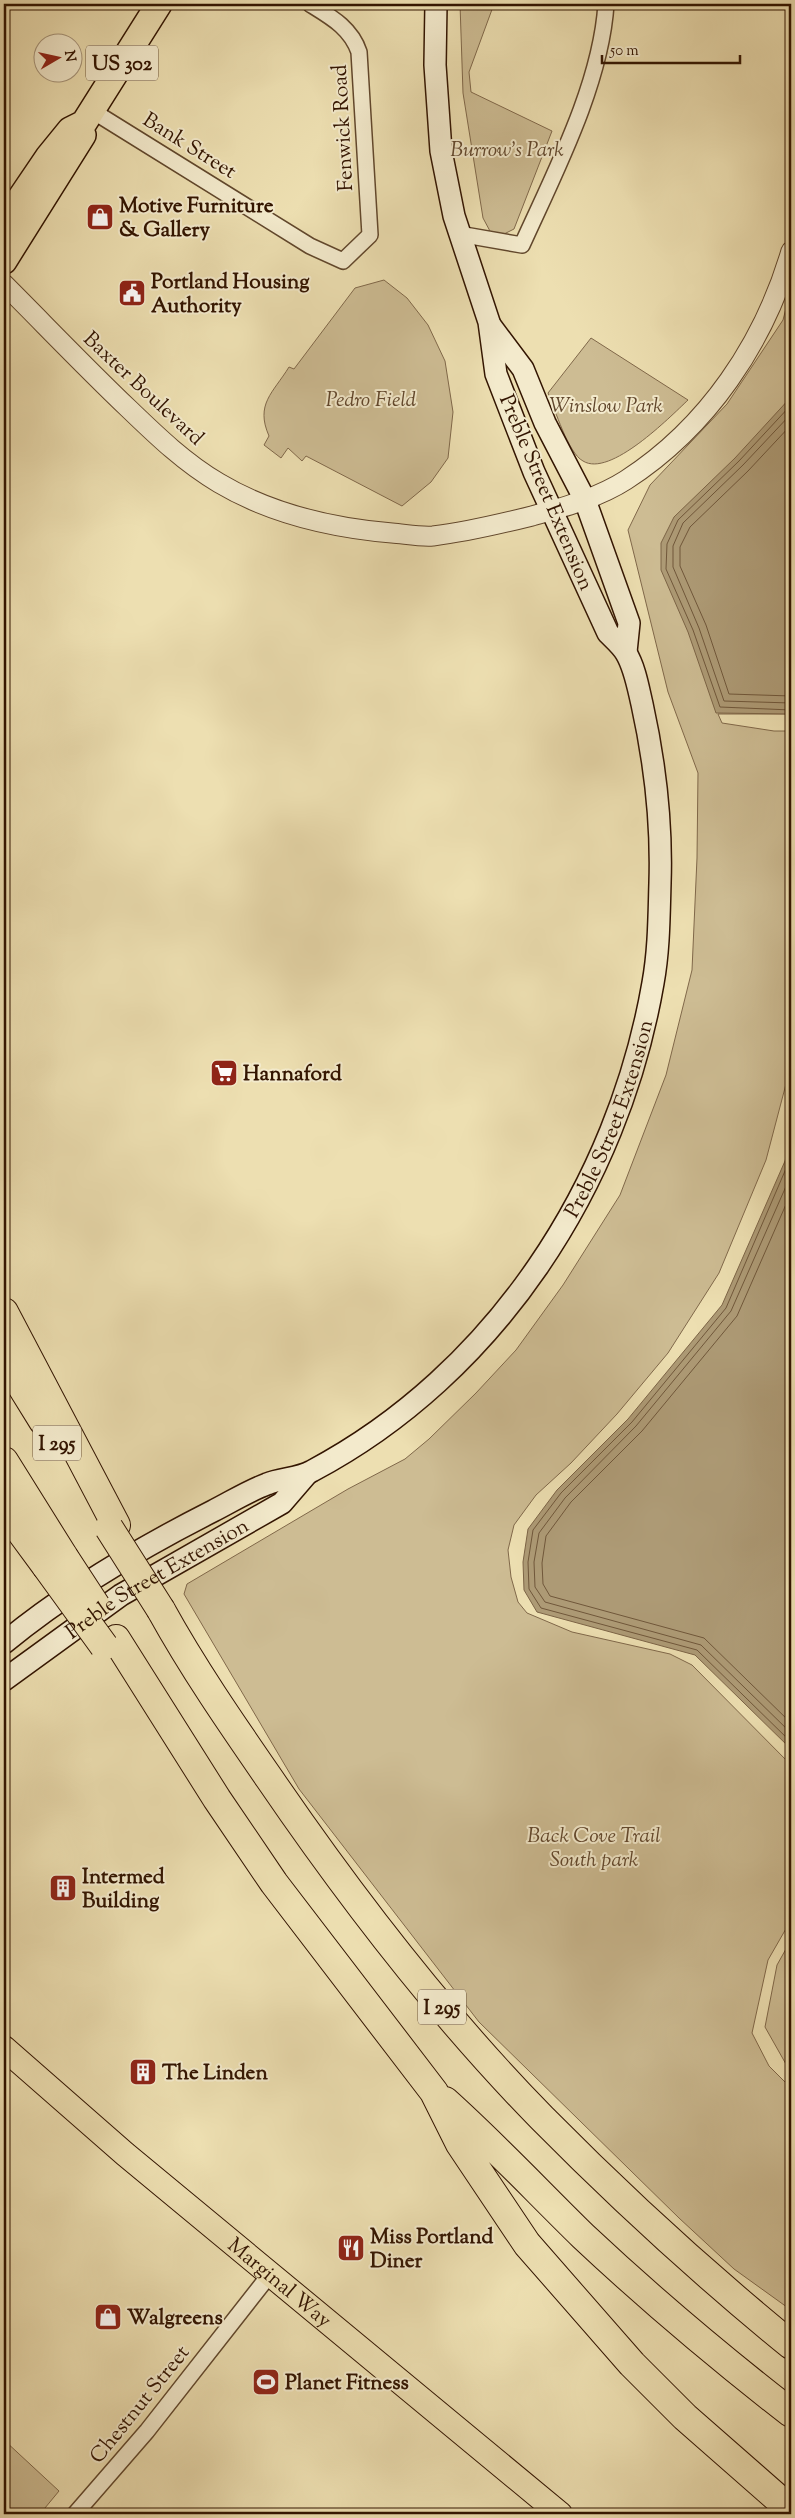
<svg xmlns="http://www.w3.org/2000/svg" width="795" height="2518" font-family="'Sorts Mill Goudy',serif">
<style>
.green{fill:#cdbc93;stroke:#80684a}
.water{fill:#ad9a75;stroke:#7c6446}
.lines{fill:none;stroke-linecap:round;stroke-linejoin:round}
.shore{stroke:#70573a;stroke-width:1}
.minor-casing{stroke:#61472c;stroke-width:18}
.tertiary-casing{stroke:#61472c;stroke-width:21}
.secondary-casing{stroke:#321400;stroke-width:24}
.primary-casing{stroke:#321400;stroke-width:26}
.trunk-casing{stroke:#321400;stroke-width:28}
.motorway-casing{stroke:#321400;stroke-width:30}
.minor{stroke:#f3eacc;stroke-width:15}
.tertiary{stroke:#f3eacc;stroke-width:19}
.secondary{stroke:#f3eacc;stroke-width:21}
.primary{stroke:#eddfb1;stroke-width:24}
.trunk{stroke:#eddfb1;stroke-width:25}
.motorway{stroke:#eddfb1;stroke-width:28}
.motorway-bridge-casing{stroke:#321400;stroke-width:30;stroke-linecap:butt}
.motorway-bridge{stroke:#eddfb1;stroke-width:28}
.labels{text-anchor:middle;stroke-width:4;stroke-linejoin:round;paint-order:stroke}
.shield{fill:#f3eacc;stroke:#6c543d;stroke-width:1}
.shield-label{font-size:20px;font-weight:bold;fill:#321400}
.street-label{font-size:21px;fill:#321400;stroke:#f3eacc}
.park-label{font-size:21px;font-style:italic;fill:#60462c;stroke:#f3eacc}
.poi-label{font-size:21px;font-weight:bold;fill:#321400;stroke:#f3eacc;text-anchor:start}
</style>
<rect width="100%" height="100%" fill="#eddfb1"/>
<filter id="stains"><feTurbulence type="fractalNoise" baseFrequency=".004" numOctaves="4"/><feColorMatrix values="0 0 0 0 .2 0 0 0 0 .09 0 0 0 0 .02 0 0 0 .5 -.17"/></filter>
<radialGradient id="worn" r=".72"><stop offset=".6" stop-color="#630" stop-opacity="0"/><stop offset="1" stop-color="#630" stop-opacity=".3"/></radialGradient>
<path class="green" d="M460,4h34l-25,68 2,20 81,39 -38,98 -12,6 -11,-2 -8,-15 -20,-125z
M384,280l23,18 21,27 17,36 8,51 -5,46 -17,24 -29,24 -96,-50 -4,5 -14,-13 -7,10 -17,-13 5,-9c-14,-32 4,-43 20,-69l5,2 61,-81z
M791,289v425h-73l4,9 52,8h17v334l-25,95 -47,113 -51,80 -51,61 -46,49 -35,32 -22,30 -6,25 3,27 7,25 9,11 45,19 98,22 22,11 99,100v155l-23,40 -16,73 17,33 22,22v222l-57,-41 -55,-51 -200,-196 -180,-233 -115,-195 3,-10 161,-95 57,-30 24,-20 47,-46 40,-43 47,-65 57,-90 46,-120 26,-105 5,-112 1,-85 -30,-81 -40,-162 22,-45 77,-81 56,-84z
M591,338l97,62c-18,17 -78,78 -105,61 -15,-8 -28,-52 -35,-68z
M791,1940v133l-26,-46 12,-62z
M4,2440l55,51 -19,23h-36z"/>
<path class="water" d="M791,397v317l-75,-1 -28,-81 -27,-62v-27l13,-26 61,-59z
M791,1137v612l-96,-94 -158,-43 -13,-22 -1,-28 5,-33 29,-39 71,-71 94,-114 63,-144z"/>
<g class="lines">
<path class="shore" d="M791,405l-52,56 -61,59 -11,24 -1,25 27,61 27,77 71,3
M791,414l-48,51 -60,58 -10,23v21l26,61 25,73 67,2
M791,425l-43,46 -58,56 -10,20v19l26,59 23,69 62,2
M791,1157l-65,151 -94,114 -71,71 -28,37 -5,32 1,27 12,19 156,42 94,92
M791,1175l-60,136 -95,115 -71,72 -26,35 -5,29 1,25 10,15 156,43 90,88
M791,1193l-54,123 -95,115 -71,71 -25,34 -4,27 1,21 7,12 154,42 87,85"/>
<g class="minor-casing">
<path id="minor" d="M91,110l219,136 33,15 27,-26 -11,-183c-8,-24 -28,-35 -49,-48
M459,234l63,11c33,-73 79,-161 84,-241
M75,2514l72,-83 124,-158"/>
</g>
<g class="tertiary-casing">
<path id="tertiary" d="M4,284c41,41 82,84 125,125 28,27 56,54 90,74 52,31 114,45 173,50 13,1 28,4 41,3 33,-4 67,-12 99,-20 32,-9 66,-18 94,-36 82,-53 138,-137 165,-229"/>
</g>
<g class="secondary-casing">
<g id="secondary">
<path d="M490,325l33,44 22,54 40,77 44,123 -3,29"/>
<path id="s1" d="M4,1643c63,-52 136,-95 209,-132 18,-9 35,-20 54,-27 14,-6 31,-5 45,-13 183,-97 306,-286 341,-488 6,-33 6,-66 7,-100 2,-60 -5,-120 -18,-179 -4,-17 -7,-36 -16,-51 -4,-7 -12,-14 -18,-20l-74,-161 -38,-98 -7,-52 -35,-106 -13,-65 -6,-86 1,-61"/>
<path id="s2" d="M4,1680l117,-85 161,-92 25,-29"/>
</g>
</g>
<g class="primary-casing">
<g id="primary">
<path id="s3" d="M4,2048l121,106 435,360"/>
</g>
</g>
<g class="trunk-casing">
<path id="trunk" d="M4,222l44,-65 22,-27 14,-7 75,-119
M4,261l79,-126"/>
</g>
<g class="motorway-casing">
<path id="motorway" d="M4,1312l112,213
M4,1358l39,63
M4,1461l60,96
M4,1509l42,57
M161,1610c32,58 70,113 108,168 82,120 171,236 273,340 79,80 162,156 249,227
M116,1639l101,160 57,84 160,209 26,52 67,100 105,120 53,53 106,93
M445,2101c48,43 92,90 138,135 66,62 136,121 208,177"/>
</g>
<use href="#minor" class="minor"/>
<use href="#tertiary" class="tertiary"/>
<use href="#secondary" class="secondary"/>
<use href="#primary" class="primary"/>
<use href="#trunk" class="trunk"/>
<use href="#motorway" class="motorway"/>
<g class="motorway-bridge-casing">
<path id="motorway-bridge" d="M109,1528l52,82
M64,1557l32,49
M46,1566l58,80"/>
</g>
<use href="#motorway-bridge" class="motorway-bridge"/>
</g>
<defs>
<g id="shop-square" transform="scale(1.4375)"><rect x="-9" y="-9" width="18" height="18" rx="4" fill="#8f2418" stroke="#f3eacc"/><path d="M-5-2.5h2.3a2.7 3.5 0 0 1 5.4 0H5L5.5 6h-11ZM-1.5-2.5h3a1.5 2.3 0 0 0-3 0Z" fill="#fff"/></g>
<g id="civic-square" transform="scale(1.4375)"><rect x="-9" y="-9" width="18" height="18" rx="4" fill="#8f2418" stroke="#f3eacc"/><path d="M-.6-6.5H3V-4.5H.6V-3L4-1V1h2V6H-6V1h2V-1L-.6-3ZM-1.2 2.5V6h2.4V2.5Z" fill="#fff"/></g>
<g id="supermarket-square" transform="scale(1.4375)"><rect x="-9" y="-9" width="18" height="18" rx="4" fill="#8f2418" stroke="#f3eacc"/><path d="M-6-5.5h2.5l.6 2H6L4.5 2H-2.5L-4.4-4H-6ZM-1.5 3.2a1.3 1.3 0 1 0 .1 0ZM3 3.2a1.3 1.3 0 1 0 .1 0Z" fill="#fff"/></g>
<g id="building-square" transform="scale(1.4375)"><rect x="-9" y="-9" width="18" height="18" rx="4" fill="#8f2418" stroke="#f3eacc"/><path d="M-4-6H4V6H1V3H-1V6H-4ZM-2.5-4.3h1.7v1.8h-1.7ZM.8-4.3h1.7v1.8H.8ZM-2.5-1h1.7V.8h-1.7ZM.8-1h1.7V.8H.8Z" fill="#fff"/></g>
<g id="restaurant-square" transform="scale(1.4375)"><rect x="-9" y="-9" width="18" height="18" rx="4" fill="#8f2418" stroke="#f3eacc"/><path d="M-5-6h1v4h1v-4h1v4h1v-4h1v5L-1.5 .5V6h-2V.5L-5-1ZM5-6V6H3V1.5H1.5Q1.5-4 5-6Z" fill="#fff"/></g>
<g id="stadium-square" transform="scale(1.4375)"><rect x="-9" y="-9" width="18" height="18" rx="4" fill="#8f2418" stroke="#f3eacc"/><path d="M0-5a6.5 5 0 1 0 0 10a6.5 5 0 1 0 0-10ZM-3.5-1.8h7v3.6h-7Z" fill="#fff"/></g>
</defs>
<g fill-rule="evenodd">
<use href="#shop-square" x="100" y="217"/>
<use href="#civic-square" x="132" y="293"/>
<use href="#supermarket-square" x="224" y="1073"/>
<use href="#building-square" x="63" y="1888"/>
<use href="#building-square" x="143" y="2072"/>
<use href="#restaurant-square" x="351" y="2248"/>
<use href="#shop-square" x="108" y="2317"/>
<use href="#stadium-square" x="266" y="2382"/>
</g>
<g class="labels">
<g class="shield">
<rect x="86" y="45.5" width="72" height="35" rx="4"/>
<rect x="33" y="1425.5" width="48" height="35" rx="4"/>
<rect x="418" y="1989.5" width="48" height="35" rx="4"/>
</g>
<g class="shield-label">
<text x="122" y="70">US 302</text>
<text x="57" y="1450">I 295</text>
<text x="442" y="2014">I 295</text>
</g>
<g class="street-label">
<text transform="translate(342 128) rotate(-93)" y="7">Fenwick Road</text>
<text transform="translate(190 145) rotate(32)" y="7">Bank Street</text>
<text transform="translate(144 388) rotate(43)" y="7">Baxter Boulevard</text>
<text transform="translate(547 492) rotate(67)" y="7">Preble Street Extension</text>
<text dy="7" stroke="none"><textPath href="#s1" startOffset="828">Preble Street Extension</textPath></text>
<text dy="7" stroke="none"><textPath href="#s2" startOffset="184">Preble Street Extension</textPath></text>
<text dy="7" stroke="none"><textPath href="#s3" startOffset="362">Marginal Way</textPath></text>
<text transform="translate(139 2404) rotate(-51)" y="7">Chestnut Street</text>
</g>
<g class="park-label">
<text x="507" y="156">Burrow's Park</text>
<text x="371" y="406">Pedro Field</text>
<text x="606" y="412">Winslow Park</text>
<text x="594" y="1842">Back Cove Trail<tspan x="594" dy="24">South park</tspan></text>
</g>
<g class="poi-label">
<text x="119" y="212">Motive Furniture<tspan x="119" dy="24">&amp; Gallery</tspan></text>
<text x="151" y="288">Portland Housing<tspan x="151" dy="24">Authority</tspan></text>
<text x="243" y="1080">Hannaford</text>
<text x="82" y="1883">Intermed<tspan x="82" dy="24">Building</tspan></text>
<text x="162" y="2079">The Linden</text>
<text x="370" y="2243">Miss Portland<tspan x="370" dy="24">Diner</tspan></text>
<text x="127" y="2324">Walgreens</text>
<text x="285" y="2389">Planet Fitness</text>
</g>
</g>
<rect width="795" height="2518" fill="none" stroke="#eddfb1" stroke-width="20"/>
<rect x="5" y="5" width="785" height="2508" fill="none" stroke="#321400" stroke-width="2.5"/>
<rect x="10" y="10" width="775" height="2498" fill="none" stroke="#321400"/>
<g transform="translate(58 58) rotate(81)"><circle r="24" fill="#f3eacc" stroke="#a6947a"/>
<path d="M0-4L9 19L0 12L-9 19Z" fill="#8f2418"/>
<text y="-8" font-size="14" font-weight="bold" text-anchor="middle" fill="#321400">N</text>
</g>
<path d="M602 55v8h138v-8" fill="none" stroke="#321400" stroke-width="2.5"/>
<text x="610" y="55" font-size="15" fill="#321400" stroke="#f3eacc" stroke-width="4" paint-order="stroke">50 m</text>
<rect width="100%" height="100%" filter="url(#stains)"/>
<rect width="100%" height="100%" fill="url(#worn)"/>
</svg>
